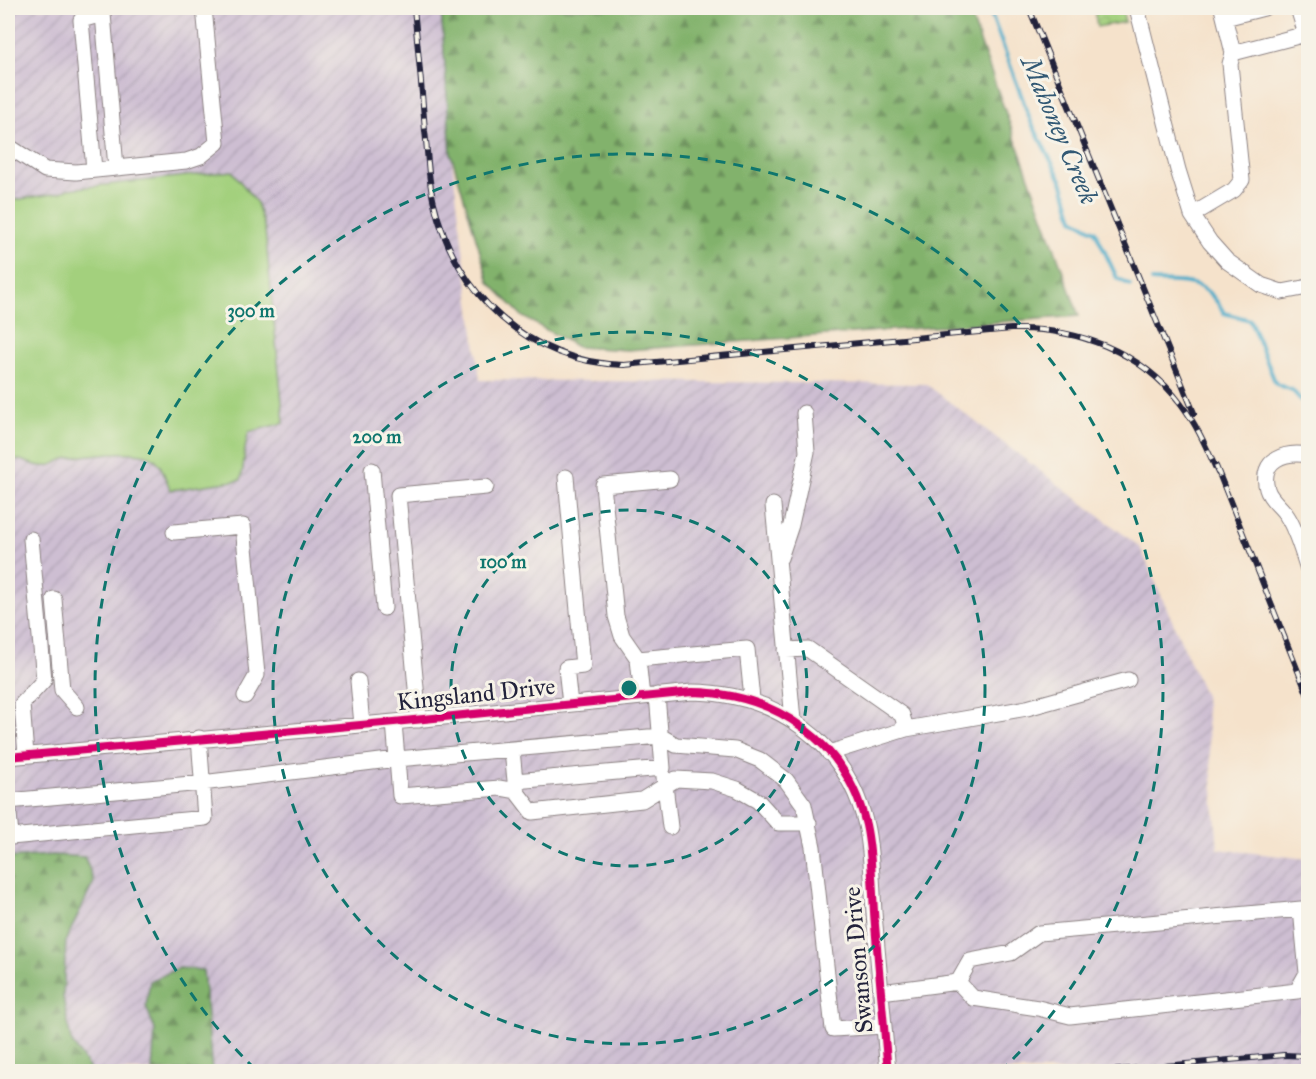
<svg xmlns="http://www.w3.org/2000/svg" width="1316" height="1079" font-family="'IM FELL Great Primer',serif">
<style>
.industrial{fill:url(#industrial-furrows)}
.green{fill:#a3d07d;stroke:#62795c;stroke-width:1.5}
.forest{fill:url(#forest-firs);stroke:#526a54;stroke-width:1.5}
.park{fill:url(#park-crowns);stroke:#62795c;stroke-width:1.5}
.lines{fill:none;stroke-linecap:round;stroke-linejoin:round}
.stream{stroke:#49abc9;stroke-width:4}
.minor-casing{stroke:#8c8283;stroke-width:17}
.minor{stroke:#fff;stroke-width:15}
.rail-casing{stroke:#22223b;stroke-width:6}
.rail{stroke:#f7f3e8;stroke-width:4;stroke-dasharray:11;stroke-linecap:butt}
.cycleway-casing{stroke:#f7f3e8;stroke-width:11}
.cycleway{stroke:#d6006c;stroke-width:8}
.ring{fill:none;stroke:#0f766e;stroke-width:3;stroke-dasharray:10 8}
.labels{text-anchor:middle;stroke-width:6;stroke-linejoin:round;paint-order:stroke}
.street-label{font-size:24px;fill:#22223b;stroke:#f7f3e8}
.water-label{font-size:26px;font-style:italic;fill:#325974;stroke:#f7f3e8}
.centre{fill:#0f766e;stroke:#f7f3e8;stroke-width:3}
.ring-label{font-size:18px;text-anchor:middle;font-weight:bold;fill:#0f766e;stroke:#f7f3e8;stroke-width:6;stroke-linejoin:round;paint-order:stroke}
</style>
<defs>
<pattern id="industrial-furrows" width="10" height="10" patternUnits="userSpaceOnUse" patternTransform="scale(1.5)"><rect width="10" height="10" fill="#cdbed2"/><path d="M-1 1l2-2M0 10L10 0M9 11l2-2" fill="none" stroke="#b0a3b5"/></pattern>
<pattern id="forest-firs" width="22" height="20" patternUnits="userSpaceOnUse" patternTransform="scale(1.5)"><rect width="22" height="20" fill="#82b26c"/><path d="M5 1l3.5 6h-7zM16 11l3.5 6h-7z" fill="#6a905a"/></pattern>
<pattern id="park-crowns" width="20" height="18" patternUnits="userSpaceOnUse" patternTransform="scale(1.5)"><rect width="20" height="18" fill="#a3d07d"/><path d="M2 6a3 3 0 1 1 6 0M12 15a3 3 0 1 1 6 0" fill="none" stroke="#8cb26d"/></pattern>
</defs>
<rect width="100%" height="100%" fill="#f7f3e8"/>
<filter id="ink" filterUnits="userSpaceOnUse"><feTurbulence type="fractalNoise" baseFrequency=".0167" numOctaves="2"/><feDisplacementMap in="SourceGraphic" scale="12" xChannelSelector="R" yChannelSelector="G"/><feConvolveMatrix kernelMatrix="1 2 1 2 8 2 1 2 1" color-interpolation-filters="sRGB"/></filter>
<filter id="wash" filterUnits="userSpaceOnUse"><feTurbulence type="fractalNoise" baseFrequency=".008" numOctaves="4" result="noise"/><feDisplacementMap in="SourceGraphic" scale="24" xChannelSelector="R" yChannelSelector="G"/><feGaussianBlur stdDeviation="1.35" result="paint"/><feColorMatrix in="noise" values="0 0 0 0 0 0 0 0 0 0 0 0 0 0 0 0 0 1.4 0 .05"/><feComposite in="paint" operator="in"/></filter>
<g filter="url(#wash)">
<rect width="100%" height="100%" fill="#f5e2cb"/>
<path class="industrial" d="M8,8h433l10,146 29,226 446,4 214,163 65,149 13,153 90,10v212h-1300z"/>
<path class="green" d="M232,171l25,32 8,27 19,193 -35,9c-6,16 -4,31 -8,48l-70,10c-6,-9 -8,-26 -18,-32 -16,-10 -69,-3 -88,1 -6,2 -11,6 -17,7 -15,3 -25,-10 -40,-6v-259l51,-8 9,-4z"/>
<path class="forest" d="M441,8h527l111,308 -451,34 -51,-3 -54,-30 -34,-35 -38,-128z
M53,855l32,2 9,25 -28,58 -3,57 8,44 20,30h-83v-213z
M179,968l24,2 9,101h-60l3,-41 -9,-24 4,-25z"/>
<path class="park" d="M1094,8h28l3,14 -28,5z"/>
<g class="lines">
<path class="stream" d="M989,8l42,114 32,62 10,35 22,12 22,47 13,7
M1152,281c36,2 53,-3 72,32l26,7 26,64 16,6 16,18"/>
</g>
</g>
<g filter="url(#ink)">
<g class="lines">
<g class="minor-casing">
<path id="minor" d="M1137,8l41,162 14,45 18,27 17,19 34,24 21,7 26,-5
M1298,8l10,33
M1225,18l39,-10
M1233,53l73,-19
M8,146l37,24 31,2 110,-11 15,-5 16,-13 -13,-135
M94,170l-13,-150 22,-6 13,154
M1192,215l42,-25 8,-10 -12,-116 3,-11 -11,-45
M1308,455c-22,-4 -49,4 -41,34 3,11 14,17 20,27 10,15 15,36 21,53
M372,470l12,138
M566,477l17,189 -17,2 4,36
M773,505l20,215
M174,532l69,-6 14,149 -12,21
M780,558l11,-33 16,-73 -3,-39
M54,599l8,91 15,17
M786,650l22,-1 94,66 4,14
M638,659l-16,-23 -6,-20 -13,-131 67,-6
M358,681l4,44
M642,697l-4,-38 109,-10 5,50
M419,720l-21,-225 88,-8
M394,722l6,74 100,-8 16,3 16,21 110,-12 34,-21 36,2 25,8 21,12 20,22h31
M199,738l6,80 -194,19 -3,-36 194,-18 195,-24 263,-23 16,9 59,5 25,10 26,20 18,25 9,42 20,182 51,-3
M512,750l4,41
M829,753l77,-24 121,-21 101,-28
M26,755l-4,-51 22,-24 -13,-141
M8,757l386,-35 298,-30c83,1 154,49 174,133 7,32 6,68 9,100 4,49 9,98 13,147
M664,777l6,50
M515,781l148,-13 -6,-73
M881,992l77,-10 15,16 65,10 32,8 227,-25 10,-18 -6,-64 -262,24 -28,20 -41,8 -12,21"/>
</g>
<use href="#minor" class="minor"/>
<g class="rail-casing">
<path id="rail" d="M414,8c4,41 8,82 11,123 3,24 3,49 9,72 21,91 95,160 190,162l387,-36c65,-2 130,22 170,75 16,21 26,45 37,69
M1029,8l165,405
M1216,466l92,230
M749,1072l41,-4
M1098,1072l186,-17 24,1"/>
</g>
<use href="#rail" class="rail"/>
<g class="cycleway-casing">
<path id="cycleway" d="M8,757l386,-35 298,-30c83,1 154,49 174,133 7,32 6,68 9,100 4,49 9,98 13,147"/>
</g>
<use href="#cycleway" class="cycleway"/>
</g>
</g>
<g class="ring">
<circle cx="629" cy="688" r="178"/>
<circle cx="629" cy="688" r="356"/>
<path d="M255 1069A534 534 0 1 1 1003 1069"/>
</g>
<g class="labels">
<g class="street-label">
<text transform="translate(476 694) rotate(-6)" y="8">Kingsland Drive</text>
<text transform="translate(858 960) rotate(-95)" y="8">Swanson Drive</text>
</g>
<g class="water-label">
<text transform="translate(1060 130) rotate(67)" y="9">Mahoney Creek</text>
</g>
</g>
<circle cx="629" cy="688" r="9" class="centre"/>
<g class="ring-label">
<text x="251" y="317">300 m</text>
<text x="377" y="443">200 m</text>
<text x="503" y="568">100 m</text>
</g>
<rect width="1316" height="1079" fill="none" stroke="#f7f3e8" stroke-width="30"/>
</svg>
